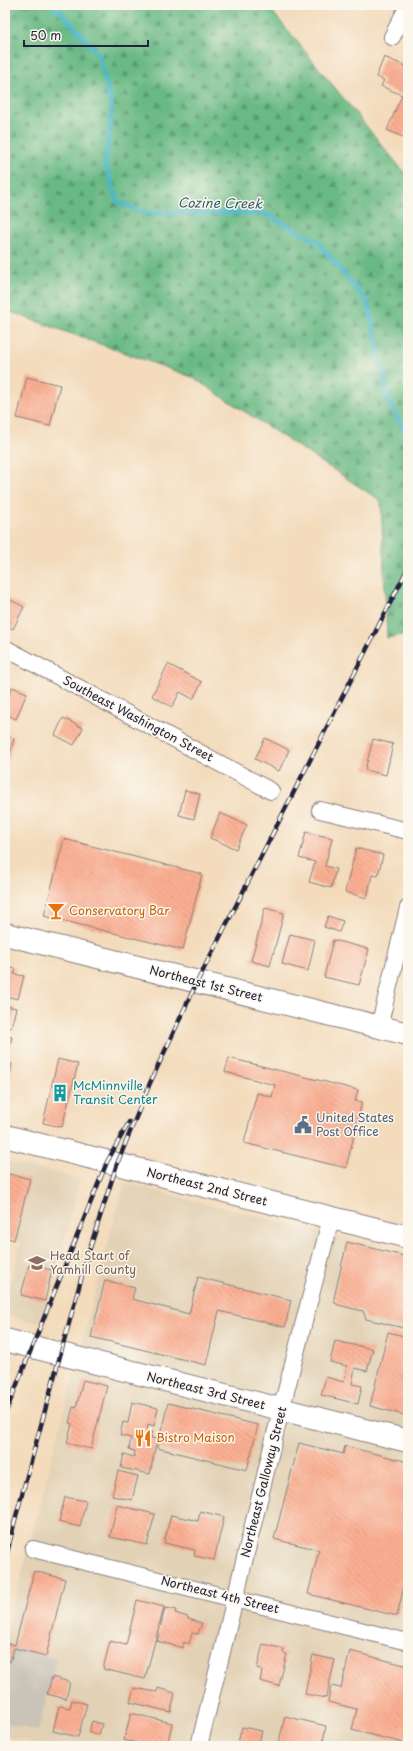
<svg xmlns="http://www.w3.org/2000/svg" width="413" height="1751" font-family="'Playpen Sans',sans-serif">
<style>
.built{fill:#e2d1b5}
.industrial{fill:#cac3b8}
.forest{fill:url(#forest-firs);stroke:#466e60}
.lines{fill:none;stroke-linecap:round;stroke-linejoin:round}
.stream{stroke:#49b6c5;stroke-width:5}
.building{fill:url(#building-back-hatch)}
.street-casing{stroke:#8a7e7c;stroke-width:18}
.secondary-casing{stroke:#8a7e7c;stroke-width:24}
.street{stroke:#fff;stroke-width:16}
.secondary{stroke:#fff;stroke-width:22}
.rail-casing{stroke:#22223b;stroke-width:4.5}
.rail{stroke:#fbf7ec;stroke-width:3;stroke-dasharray:9;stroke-linecap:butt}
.labels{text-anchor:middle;stroke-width:3;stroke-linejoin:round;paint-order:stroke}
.street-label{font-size:12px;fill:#22223b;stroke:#fbf7ec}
.food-label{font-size:12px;fill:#c56008;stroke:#fbf7ec;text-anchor:start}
.culture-label{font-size:12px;fill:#0d838f;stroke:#fbf7ec;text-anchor:start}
.service-label{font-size:12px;fill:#4e5e75;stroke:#fbf7ec;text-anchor:start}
.education-label{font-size:12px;fill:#785e54;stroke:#fbf7ec;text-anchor:start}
.water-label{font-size:13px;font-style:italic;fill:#325d72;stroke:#fbf7ec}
</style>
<defs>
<pattern id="forest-firs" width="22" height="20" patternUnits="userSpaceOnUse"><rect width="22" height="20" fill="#69b984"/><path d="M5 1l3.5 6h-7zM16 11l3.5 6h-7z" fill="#56966d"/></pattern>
<pattern id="building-back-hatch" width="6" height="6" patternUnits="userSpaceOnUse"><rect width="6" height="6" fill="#fbaf92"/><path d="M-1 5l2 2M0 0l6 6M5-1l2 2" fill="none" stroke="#d7967f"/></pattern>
</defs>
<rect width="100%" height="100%" fill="#fbf7ec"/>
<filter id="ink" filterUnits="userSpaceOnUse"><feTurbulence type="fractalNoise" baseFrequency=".025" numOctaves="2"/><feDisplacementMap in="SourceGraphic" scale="8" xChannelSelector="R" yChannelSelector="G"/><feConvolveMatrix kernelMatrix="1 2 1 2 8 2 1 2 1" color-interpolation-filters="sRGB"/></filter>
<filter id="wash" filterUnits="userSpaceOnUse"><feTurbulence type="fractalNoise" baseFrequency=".012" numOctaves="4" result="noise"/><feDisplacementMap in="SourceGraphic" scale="16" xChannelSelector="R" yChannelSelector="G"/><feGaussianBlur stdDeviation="0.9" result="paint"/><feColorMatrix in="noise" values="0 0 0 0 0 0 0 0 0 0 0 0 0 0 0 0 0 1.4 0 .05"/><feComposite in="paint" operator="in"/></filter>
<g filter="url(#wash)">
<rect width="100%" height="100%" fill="#f3dbbc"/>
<path class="built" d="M5,1161l75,18 -27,106 -15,38 -33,-8v-11l16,-63 -16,-4z
M124,1183l284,71v492h-362l-41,-10v-98z"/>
<path class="industrial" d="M5,1643l9,5 42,11 -18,72 -33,-8z"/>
<path class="forest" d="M5,5h262l141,172v457l-21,4 -6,-137 -189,-124 -187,-67z"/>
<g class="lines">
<path class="stream" d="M50,5l10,6 39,44 13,53 -7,56 13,38 27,11h119l54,29 50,61 21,99 19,35"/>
</g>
<g id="blocks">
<path class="building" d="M384,57l24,10v59l-5,11 -16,-7 15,-35 -21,-9 3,-6 -8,-3z
M27,377l33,8 -10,41 -33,-8z
M5,597l19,10 -11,22 -8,-4z
M168,664l34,18 -9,17 -13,-7 -8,15 -20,-11z
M12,687l15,6 -11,26 -11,-5v-10z
M63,718l20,10 -9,17 -19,-10z
M5,736l9,2 -6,24 -3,-1z
M265,738l24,12 -10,21 -24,-12z
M373,739l20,5 -7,31 -21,-5z
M185,790l15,4 -6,25 -15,-4z
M220,813l27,12 -11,24 -26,-11z
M306,832l26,6 -7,28 11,3 -5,19 -22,-6 6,-20 -16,-4z
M64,839l138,35 -19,76 -139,-34z
M356,848l27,7 -5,21 -6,-1 -5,23 -22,-6z
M265,908l19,5 -14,53 -19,-5z
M328,916l15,5 -4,11 -15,-5z
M290,934l25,6 -7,31 -26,-7z
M333,940l36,9 -10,36 -35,-8z
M5,967l11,2 -2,5 10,2 -6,23 -13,-3z
M5,1006l11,2 -5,20 -6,-2z
M5,1036l7,1 -2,10 -5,-2z
M229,1058l129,32 -3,11 7,1 -16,66 -102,-25 13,-50 15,4 3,-12 -50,-13z
M58,1059l20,5 -16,63 -19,-4z
M5,1062l7,2 -6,25h-1z
M5,1173l25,6 -16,61 -9,-3z
M347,1242l61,15v72l-42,-10 -3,-8 -25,-6 -3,-2 -1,-5z
M29,1265l23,5 -7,31 -24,-6z
M198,1277l93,23 -6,27 -66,-16 -13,54 -115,-28 14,-57 30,8 -3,11 57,15z
M388,1332l20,5v79l-38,-10z
M335,1341l38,8 -6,22 -12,-3 -3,16 10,2 -4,18 -37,-9 5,-18 18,5 3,-16 -17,-4z
M83,1380l24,6 -16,63 -24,-6 5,-19 -3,-1 4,-16 3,1z
M132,1402l26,6 -4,18 -6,-2 -1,6 6,2 -2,6 6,1 -7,35 -29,-6 3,-14 10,3 1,-6 -6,-1 2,-12 -11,-3 3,-13 5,1z
M168,1403l90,22 -11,45 -90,-22z
M299,1443l44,11 2,-8 63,16v107l-11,47 -89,-22 11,-44 -45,-11z
M118,1471l20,5 -6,24 -20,-4z
M65,1497l21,4 -6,26 -21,-5z
M117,1505l38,9 -8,31 -37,-8z
M200,1511l24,6 -10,43 -20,-4 1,-6 -31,-7 7,-28 27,6z
M34,1571l31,8 -19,77 -32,-8 -4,14 -5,-2v-17l10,2z
M137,1600l27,7 -19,72 -42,-10 7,-28 16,4z
M165,1608l11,2 -1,3 13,4v2l14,4 -4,11 -6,-1 -3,11 -5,-2 -1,6 -26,-7z
M263,1644l21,5 -1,4 4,1 -8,32 -19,-5 2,-11 -5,-2z
M350,1651l58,15v78l-56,-14 5,-21 -29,-7 3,-16 10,2z
M313,1655l22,5 -9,38 -21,-4z
M52,1677l18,5 -4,17 -19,-5z
M134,1688l23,4 1,-4 17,5 -4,19 -41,-10z
M72,1700l15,4 -9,33 -25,-6 6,-25 11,2z
M131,1713l41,10 -5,23h-17l-26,-6z
M285,1716l41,10 -4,20h-44z
M92,1721l10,3 -3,11 -10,-3z
M242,1727l20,4 -3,12 3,1v2h-25z"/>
</g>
</g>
<g filter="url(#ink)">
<use href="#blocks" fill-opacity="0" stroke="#8a7e7c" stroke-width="1"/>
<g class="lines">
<g class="street-casing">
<path id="street" d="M392,37l16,-31
M5,648l266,143
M320,810l88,21
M379,1027l29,-119
M33,1549l375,93
M199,1746l82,-336 50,-192"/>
</g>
<g class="secondary-casing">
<path id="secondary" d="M5,934l403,100
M5,1136l403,101
M5,1340l403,101"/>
</g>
<use href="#street" class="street"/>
<use href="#secondary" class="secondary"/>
<g class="rail-casing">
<path id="rail" d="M5,1414l102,-252 22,-40
M5,1561l11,-45 72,-262 29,-90 33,-81 47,-101 211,-414"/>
</g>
<use href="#rail" class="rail"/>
</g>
</g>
<defs>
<g id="bar-bare" transform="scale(1.38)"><path d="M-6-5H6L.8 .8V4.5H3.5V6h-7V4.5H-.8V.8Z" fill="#e8710a" stroke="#fbf7ec" stroke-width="2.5" paint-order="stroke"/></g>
<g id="building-bare" transform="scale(1.38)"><path d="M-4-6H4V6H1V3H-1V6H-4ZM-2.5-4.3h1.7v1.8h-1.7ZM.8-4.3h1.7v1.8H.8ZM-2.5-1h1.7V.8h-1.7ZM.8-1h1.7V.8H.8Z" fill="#0f9aa8" stroke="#fbf7ec" stroke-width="2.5" paint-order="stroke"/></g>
<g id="civic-bare" transform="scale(1.38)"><path d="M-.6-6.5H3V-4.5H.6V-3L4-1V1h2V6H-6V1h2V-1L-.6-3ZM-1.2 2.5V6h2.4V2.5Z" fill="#5c6f8a" stroke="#fbf7ec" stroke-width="2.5" paint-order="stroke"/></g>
<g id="school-bare" transform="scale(1.38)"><path d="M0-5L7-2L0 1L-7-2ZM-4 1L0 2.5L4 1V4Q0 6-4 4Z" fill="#8d6e63" stroke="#fbf7ec" stroke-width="2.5" paint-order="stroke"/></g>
<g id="restaurant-bare" transform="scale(1.38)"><path d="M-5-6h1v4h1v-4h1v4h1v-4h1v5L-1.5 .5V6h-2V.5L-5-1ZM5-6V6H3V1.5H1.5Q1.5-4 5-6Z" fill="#e8710a" stroke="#fbf7ec" stroke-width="2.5" paint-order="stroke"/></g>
</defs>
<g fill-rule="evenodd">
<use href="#bar-bare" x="56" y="911"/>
<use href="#building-bare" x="60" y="1093"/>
<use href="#civic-bare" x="303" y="1125"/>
<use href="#school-bare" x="37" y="1263"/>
<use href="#restaurant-bare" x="143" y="1438"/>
</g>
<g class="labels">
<g class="street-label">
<text transform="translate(138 719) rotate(28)" y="4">Southeast Washington Street</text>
<text transform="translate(206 984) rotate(14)" y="4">Northeast 1st Street</text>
<text transform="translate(207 1187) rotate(14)" y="4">Northeast 2nd Street</text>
<text transform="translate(206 1391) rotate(14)" y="4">Northeast 3rd Street</text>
<text transform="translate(264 1482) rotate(-76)" y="4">Northeast Galloway Street</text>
<text transform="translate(220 1595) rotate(14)" y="4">Northeast 4th Street</text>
</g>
<g class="food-label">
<text x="69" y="915">Conservatory Bar</text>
<text x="156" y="1442">Bistro Maison</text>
</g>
<g class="culture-label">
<text x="73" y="1090">McMinnville<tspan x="73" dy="14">Transit Center</tspan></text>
</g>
<g class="service-label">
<text x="316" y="1122">United States<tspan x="316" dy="14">Post Office</tspan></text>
</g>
<g class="education-label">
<text x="50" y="1260">Head Start of<tspan x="50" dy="14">Yamhill County</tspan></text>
</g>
<g class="water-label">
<text transform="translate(220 203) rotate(1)" y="5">Cozine Creek</text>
</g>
</g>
<rect width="413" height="1751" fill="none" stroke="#fbf7ec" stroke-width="20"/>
<path d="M24 40v6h124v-6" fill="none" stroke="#22223b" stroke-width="2"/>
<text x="30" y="40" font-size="12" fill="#22223b" stroke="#fbf7ec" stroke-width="3" paint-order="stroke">50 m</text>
</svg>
